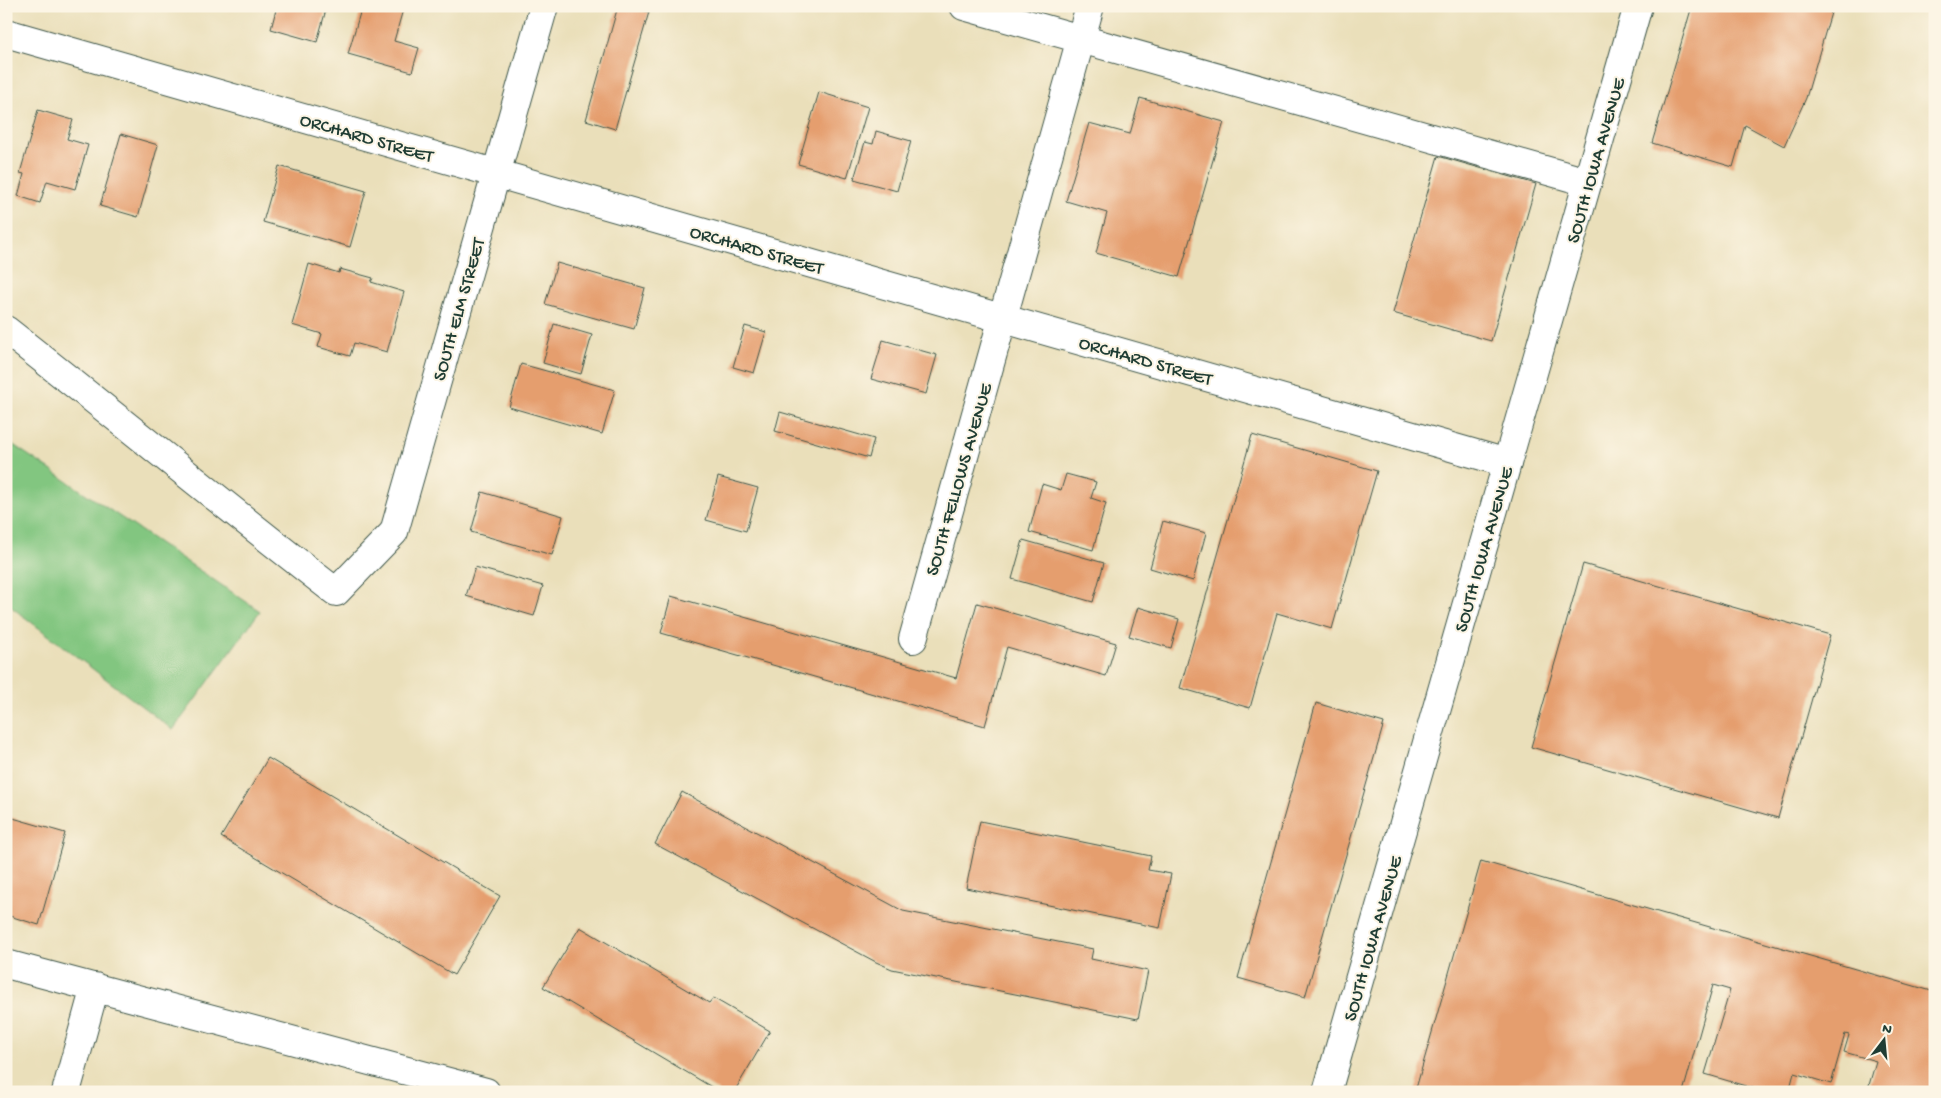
<svg xmlns="http://www.w3.org/2000/svg" width="1941" height="1098" font-family="'Gochi Hand',sans-serif">
<style>
.green{fill:#82c680;stroke:#50825a}
.building{fill:#e59e6e}
.lines{fill:none;stroke-linecap:round;stroke-linejoin:round}
.minor-casing{stroke:#3d5548;stroke-width:30}
.major-casing{stroke:#3d5548;stroke-width:30}
.minor{stroke:#fff;stroke-width:28}
.major{stroke:#fff;stroke-width:28}
.labels{text-anchor:middle;stroke-width:4;stroke-linejoin:round;paint-order:stroke}
.street-label{font-size:19px;fill:#1f3d34;stroke:#fcf5e5}
</style>
<rect width="100%" height="100%" fill="#fcf5e5"/>
<filter id="ink" filterUnits="userSpaceOnUse"><feTurbulence type="fractalNoise" baseFrequency=".02" numOctaves="2"/><feDisplacementMap in="SourceGraphic" scale="10" xChannelSelector="R" yChannelSelector="G"/><feConvolveMatrix kernelMatrix="1 2 1 2 8 2 1 2 1" color-interpolation-filters="sRGB"/></filter>
<filter id="wash" filterUnits="userSpaceOnUse"><feTurbulence type="fractalNoise" baseFrequency=".0096" numOctaves="4" result="noise"/><feDisplacementMap in="SourceGraphic" scale="20" xChannelSelector="R" yChannelSelector="G"/><feGaussianBlur stdDeviation="1.12" result="paint"/><feColorMatrix in="noise" values="0 0 0 0 0 0 0 0 0 0 0 0 0 0 0 0 0 1.4 0 .05"/><feComposite in="paint" operator="in"/></filter>
<g filter="url(#wash)">
<rect width="100%" height="100%" fill="#eadfba"/>
<path class="green" d="M6,440l254,171 -87,119 -167,-127z"/>
<g id="blocks">
<path class="building" d="M277,6h50l-10,36 -46,-13z
M362,6h42l-10,35 25,7 -7,24 -64,-18z
M618,6h11l20,6 -34,117 -29,-9z
M1692,6h141l-27,92 -22,48 -39,-21 -12,42 -81,-24z
M819,92l49,15 -21,71 -49,-14z
M1140,98l84,24 -45,155 -83,-24 11,-40 -41,-12 23,-78 41,11z
M38,110l35,10 -6,19 21,6 -13,44 -28,-8 -7,22 -22,-7 6,-22 -4,-1z
M876,131l35,10 -14,50 -43,-12 11,-37 8,2z
M121,134l37,11 -20,72 -38,-11z
M1438,156l98,28 -45,157 -98,-28z
M279,166l87,25 -16,56 -87,-25z
M557,263l88,25 -11,41 -89,-25z
M309,264l30,9 1,-4 33,9 -2,4 33,10 -17,60 -33,-9 -4,13 -32,-9 4,-13 -30,-9z
M554,324l38,11 -11,39 -38,-11z
M745,326l21,6 -12,41 -21,-6z
M883,340l54,15 -11,39 -55,-15z
M521,364l94,26 -13,44 -93,-27z
M780,412l94,27 -5,19 -94,-27z
M1252,435l125,36 -45,158 -55,-16 -27,95 -70,-20z
M1066,474l30,8 -5,16 15,5 -13,47 -64,-18 13,-48 19,6z
M718,477l40,11 -12,43 -40,-11z
M482,492l81,24 -11,39 -81,-23z
M1163,521l43,12 -13,48 -43,-13z
M1023,540l81,23 -11,39 -81,-23z
M1583,564l247,71 -52,183 -247,-71z
M475,567l68,19 -9,30 -68,-20z
M671,596l285,82 21,-75 139,40 -10,33 -99,-29 -22,79 -324,-93z
M1138,607l41,12 -8,29 -42,-12z
M1316,703l68,20 -79,274 -67,-19z
M268,758l232,138 -46,79 -233,-138z
M682,792l221,119 190,38 -2,10 57,12 -10,48 -246,-50 -16,-7 -221,-118z
M6,816l59,17 -26,92 -33,-10z
M980,821l171,35 -3,14 23,4 -11,54 -194,-40z
M1481,861l454,131v100h-68l9,-31 -32,-9 5,-17 -4,-1 -14,50 -37,-11 -5,19h-23l-61,-18 25,-84 -17,-5 -30,107h-268z
M580,927l129,76 4,-5 57,33 -36,61h-14l-177,-105z"/>
</g>
</g>
<g filter="url(#ink)">
<use href="#blocks" fill-opacity="0" stroke="#3d5548" stroke-width="1"/>
<g class="lines">
<g class="minor-casing">
<path id="minor" d="M964,6l623,176
M6,33l1501,430
M6,330c111,87 219,176 330,262l58,-60 150,-526
M913,639l177,-633
M6,964l480,128
M66,1092l29,-105"/>
</g>
<g class="major-casing">
<path id="major" d="M1327,1092l311,-1086"/>
</g>
<use href="#minor" class="minor"/>
<use href="#major" class="major"/>
</g>
</g>
<g class="labels">
<g class="street-label">
<text transform="translate(367 136) rotate(16)" y="7">ORCHARD STREET</text>
<text transform="translate(1594 160) rotate(-74)" y="7">SOUTH IOWA AVENUE</text>
<text transform="translate(757 248) rotate(16)" y="7">ORCHARD STREET</text>
<text transform="translate(457 309) rotate(-74)" y="7">SOUTH ELM STREET</text>
<text transform="translate(1146 359) rotate(16)" y="7">ORCHARD STREET</text>
<text transform="translate(957 479) rotate(-74)" y="7">SOUTH FELLOWS AVENUE</text>
<text transform="translate(1482 549) rotate(-74)" y="7">SOUTH IOWA AVENUE</text>
<text transform="translate(1371 938) rotate(-74)" y="7">SOUTH IOWA AVENUE</text>
</g>
</g>
<rect width="1941" height="1098" fill="none" stroke="#fcf5e5" stroke-width="25"/>
<g transform="translate(1884 1040) rotate(16)" stroke="#fcf5e5" stroke-width="4" paint-order="stroke">
<path d="M0-4L9 19L0 12L-9 19Z" fill="#1f3d34"/>
<text y="-8" font-size="14" font-weight="bold" text-anchor="middle" fill="#1f3d34">N</text>
</g>
</svg>
